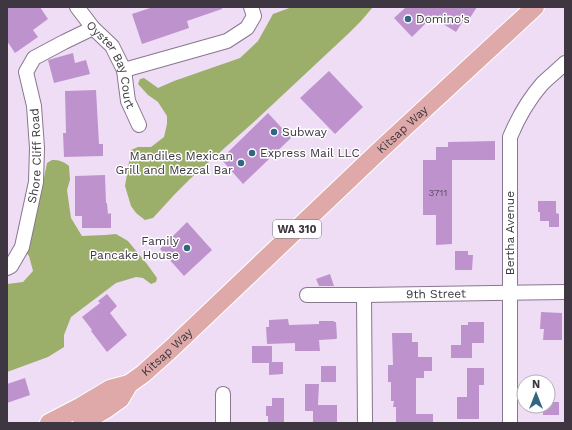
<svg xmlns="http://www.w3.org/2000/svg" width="572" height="430" font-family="'Work Sans',sans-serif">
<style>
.forest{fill:#9baf6b}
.building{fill:#be93cd}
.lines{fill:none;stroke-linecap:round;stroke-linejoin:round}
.minor-casing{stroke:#88778e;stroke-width:16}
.major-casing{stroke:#fff;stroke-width:20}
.minor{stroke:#fff;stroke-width:14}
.major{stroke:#dfa9a9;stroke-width:18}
.poi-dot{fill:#306681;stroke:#fff;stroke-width:1.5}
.labels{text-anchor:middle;stroke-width:3;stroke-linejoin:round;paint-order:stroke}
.number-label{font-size:10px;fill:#5e4e64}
.shield{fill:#fff;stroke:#78737a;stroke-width:1}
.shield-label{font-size:11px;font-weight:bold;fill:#3e3741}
.poi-label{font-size:12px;fill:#3e3741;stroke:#fff;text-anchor:start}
.street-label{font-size:12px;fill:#3e3741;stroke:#fff}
</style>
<rect width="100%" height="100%" fill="#efddf6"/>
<path class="forest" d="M292,7h81l-12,14 -12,12 -93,87 -65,58 -17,17 -21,23 -8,2 -9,-7 -5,-7 -6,-20 6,-36 7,-3h13l13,-10 3,-13v-8l-9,-14 -10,-7 -10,-11 2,-5 4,-1 14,10 16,-7 66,-23 18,-17 15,-27z
M52,160c7,0 11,1 17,6l1,14 -3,10 4,28 11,18 23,-1 11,-1 12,7 19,23 10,14 -1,4 -5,2 -8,-6 -7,-1 -20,6 -45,34 -7,18v12l-16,10 -41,15v-88l16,-2 10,-11 -4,-15 -4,-5 15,-53 7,-35z"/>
<path class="building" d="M7,7h33l8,12 -15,11 5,7 -23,16 -8,-12z
M153,7h69v2l-35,12 2,7 -47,16 -10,-30z
M406,7h71l-9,14 -3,-3 -9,14 -24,-15 -20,20 -18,-19z
M73,53l2,10 11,-3 4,14 -36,9 -6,-23z
M329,71l34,36 -28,27 -35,-36z
M96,90l3,54h4v12l-39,1 -1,-24h3l-1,-42z
M268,113l23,25 -48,46 -22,-25z
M495,141v19h-43v84l-16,1v-30h-13v-55h13v-13h12v-5z
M105,175l1,28h1l1,11 3,-1v15h-29v-12h-7v-40z
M538,201h18v12l3,1v13h-10v-6h-9v-9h-2z
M187,222l25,28 -28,26 -24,-27z
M455,251h13v4h5l-1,15h-17z
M330,274l4,12h-15l-3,-7z
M107,294l10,12 -7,7 17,22 -20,17 -16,-21 1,-1 -10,-13 18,-14 -2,-2z
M541,312l21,1v27h-19l1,-11h-4z
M288,319l1,6 30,-1v-3h15v1h2l1,16 -1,1 -17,1 1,11h-25v-8l-28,1 -1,-17h3v-7z
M468,322h16v21h-12v15h-21v-13h10v-20h7z
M392,333h20v9h6v15h14v14h-8v7h-8v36h17v9h-37v-16h-3l1,-6h-3v-19h-3v-17h5z
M252,346h20v16h11v12l-14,1v-12h-17z
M321,366h15v16h-15z
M467,368h17v17h-5v34h-22v-22h10z
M25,378l5,17 -23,8v-19z
M305,384h14l-1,21h19v18h-24v-12h-8z
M272,398h12v25h-16v-7h-2v-10h6z
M548,402h11v13h-16v-9h5z"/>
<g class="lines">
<g class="minor-casing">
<g id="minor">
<path id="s1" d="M77,7l16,21 19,18 12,24 4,31 11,24"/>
<path d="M124,70l103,-29 20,-13 7,-12 -3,-9"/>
<path id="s2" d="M7,268l4,-2 11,-19 14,-65 1,-34 -3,-42 -8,-34 8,-14 30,-16 29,-14"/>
<path id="s3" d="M307,295h57l201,-3"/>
<path d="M364,295l1,128"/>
<path d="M223,394v29"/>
<path d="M510,423v-286c8,-19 18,-37 32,-53 7,-7 16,-14 23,-21"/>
</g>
</g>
<g class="major-casing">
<g id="major">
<path d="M49,423l31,-16 30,-18 19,-5"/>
<path id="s4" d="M82,423l24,-14 14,-10 9,-15 14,-10 29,-26 206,-196 157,-145"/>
</g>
</g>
<use href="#minor" class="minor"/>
<use href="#major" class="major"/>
</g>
<g class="poi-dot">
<circle cx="408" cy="19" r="4"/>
<circle cx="274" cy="132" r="4"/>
<circle cx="252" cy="153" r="4"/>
<circle cx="241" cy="163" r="4"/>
<circle cx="187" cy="248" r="4"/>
</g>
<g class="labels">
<g class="number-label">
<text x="438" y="196">3711</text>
</g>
<rect class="shield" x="273" y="220" width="48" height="18" rx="3"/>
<g class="shield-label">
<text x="297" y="233">WA 310</text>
</g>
<g class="poi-label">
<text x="416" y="23">Domino's</text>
<text x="282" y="136">Subway</text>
<text x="260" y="157">Express Mail LLC</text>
<text x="233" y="160" text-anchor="end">Mandiles Mexican<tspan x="233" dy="14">Grill and Mezcal Bar</tspan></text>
<text x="179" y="245" text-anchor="end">Family<tspan x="179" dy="14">Pancake House</tspan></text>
</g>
<g class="street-label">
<text dy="4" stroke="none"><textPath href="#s1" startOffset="69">Oyster Bay Court</textPath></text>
<text dy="4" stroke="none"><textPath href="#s4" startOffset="436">Kitsap Way</textPath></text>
<text dy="4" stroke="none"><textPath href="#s2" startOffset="119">Shore Cliff Road</textPath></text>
<text transform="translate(510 233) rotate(-90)" y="4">Bertha Avenue</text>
<text dy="4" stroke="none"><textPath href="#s3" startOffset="129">9th Street</textPath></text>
<text dy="4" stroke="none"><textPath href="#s4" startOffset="112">Kitsap Way</textPath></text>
</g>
</g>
<rect width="572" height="430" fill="none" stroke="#3e3741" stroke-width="16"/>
<g transform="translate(536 394)"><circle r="19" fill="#ffffff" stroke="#b2afb3"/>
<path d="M0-3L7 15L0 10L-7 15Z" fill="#306681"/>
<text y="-6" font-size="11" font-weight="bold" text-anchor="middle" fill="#3e3741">N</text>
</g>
</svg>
